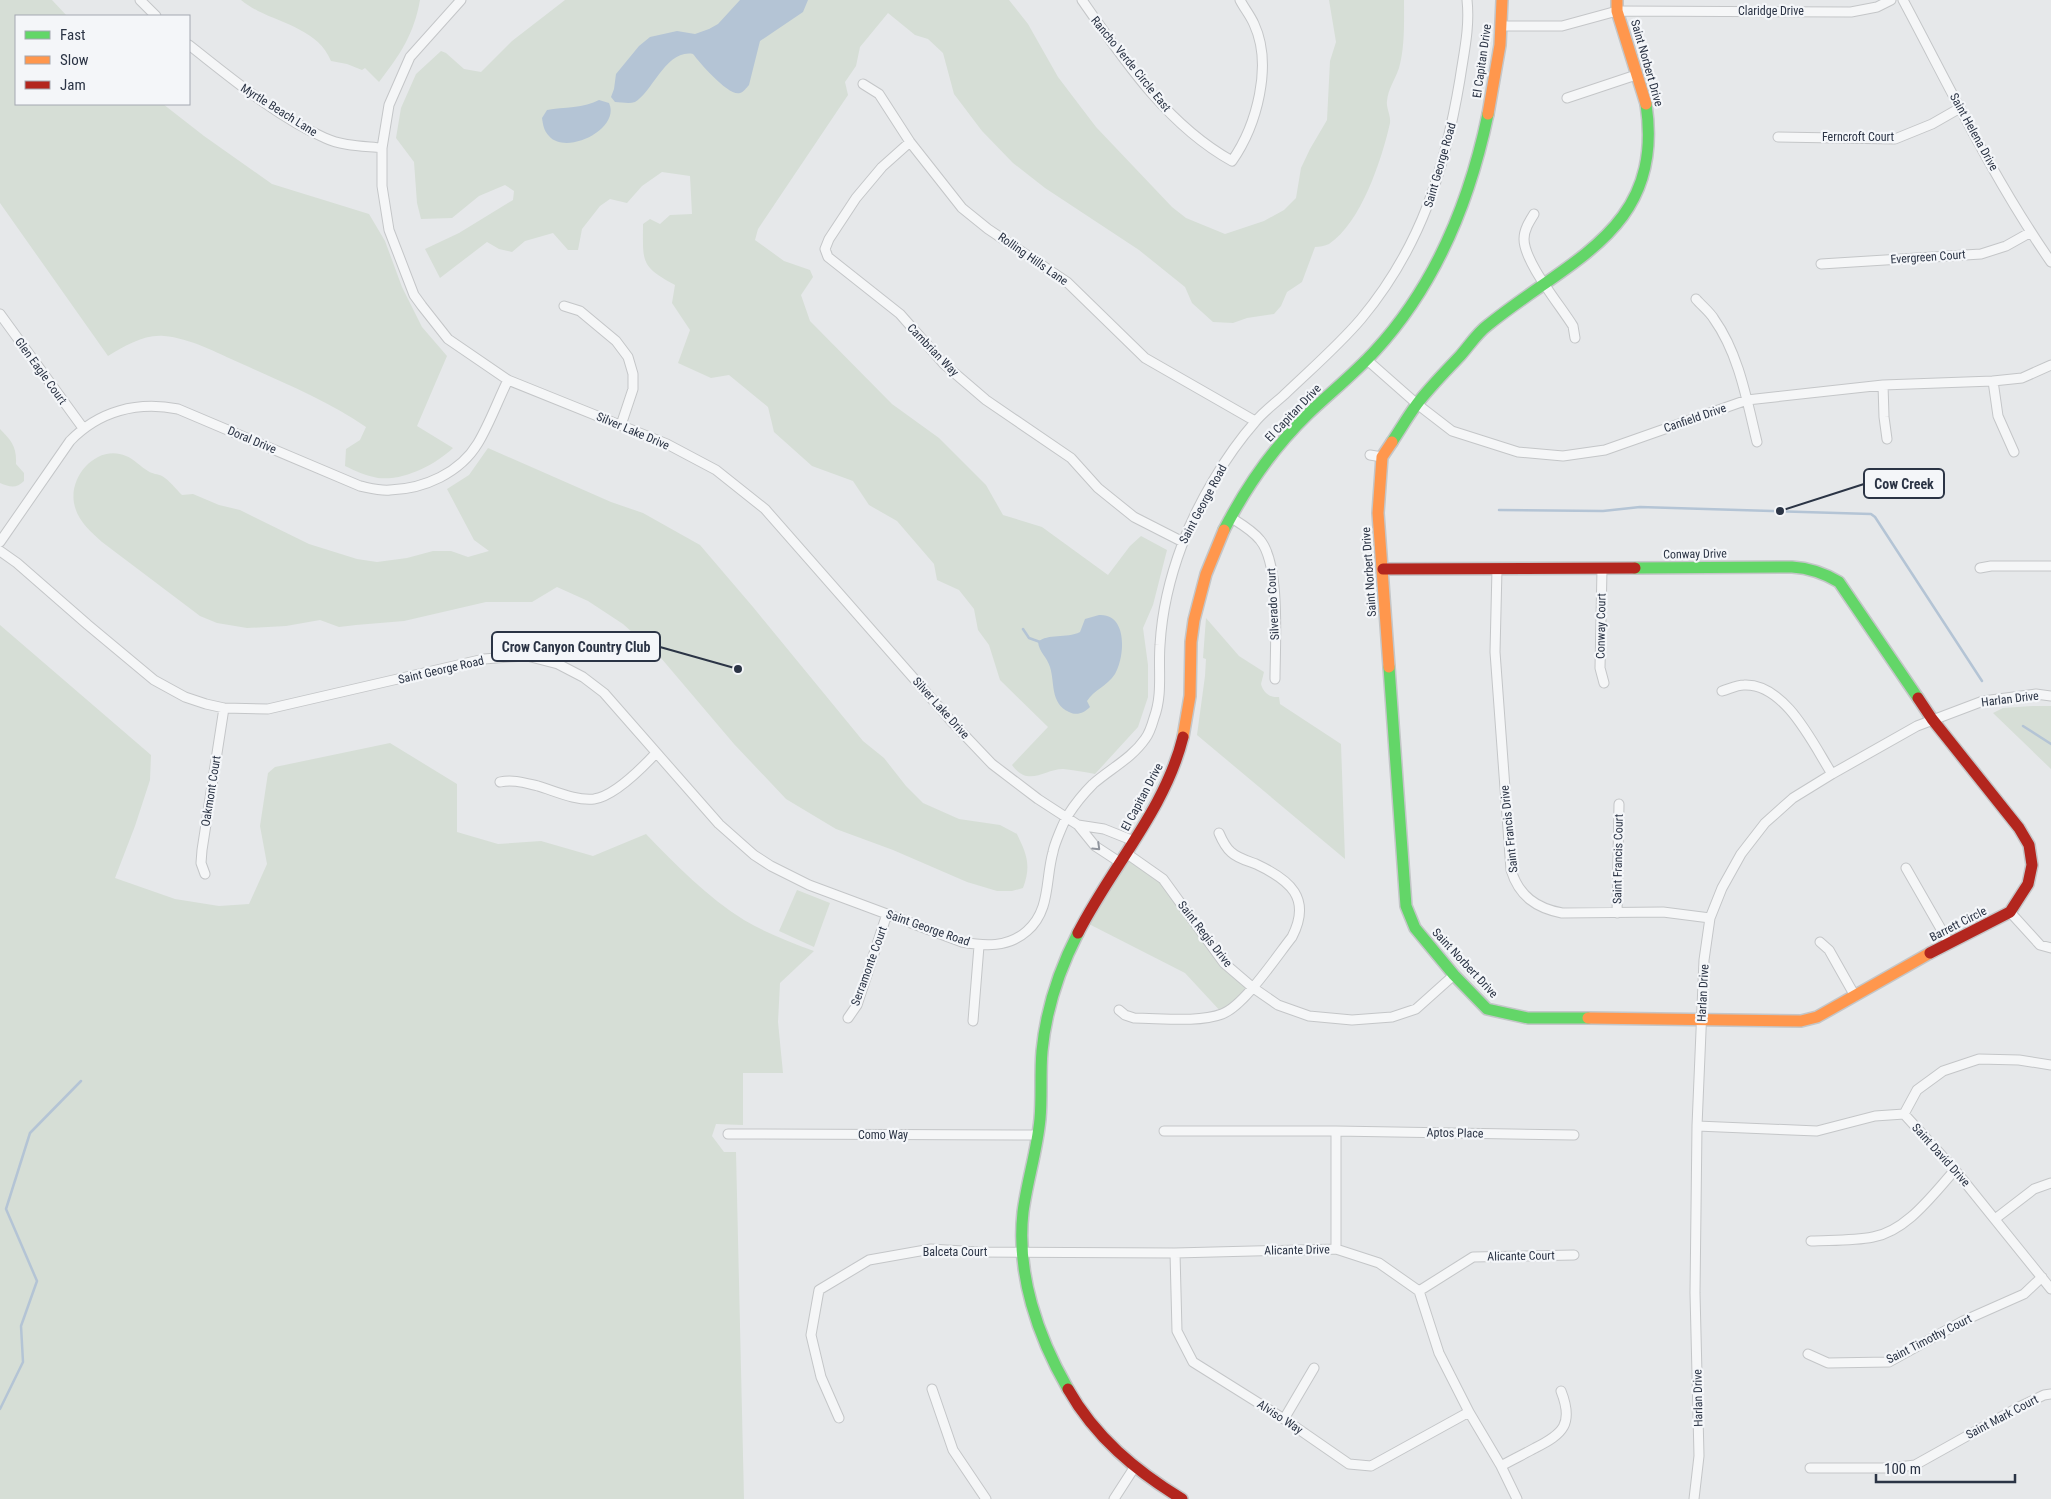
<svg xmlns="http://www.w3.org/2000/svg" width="2051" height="1499" font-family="'Roboto Condensed',sans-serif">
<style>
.green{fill:#d6ded6}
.water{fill:#b4c4d5}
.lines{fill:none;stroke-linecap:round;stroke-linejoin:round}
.stream{stroke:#b4c4d5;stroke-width:2.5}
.street-casing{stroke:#c4c6c8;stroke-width:11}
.fast-casing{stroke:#c4c6c8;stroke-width:14}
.slow-casing{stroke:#c4c6c8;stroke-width:14}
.jam-casing{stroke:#c4c6c8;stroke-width:14}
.street{stroke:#f5f6f7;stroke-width:9}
.fast{stroke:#63d668;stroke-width:11}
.slow{stroke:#ff974d;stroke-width:11}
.jam{stroke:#b3261e;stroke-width:11}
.oneway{stroke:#90959e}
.labels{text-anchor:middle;stroke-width:4.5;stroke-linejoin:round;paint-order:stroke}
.street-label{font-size:12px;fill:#2b3445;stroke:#f4f6f9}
.leader{fill:none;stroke:#2b3445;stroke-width:2}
.callout-dot{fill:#2b3445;stroke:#f4f6f9;stroke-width:2}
.callout{fill:#f4f6f9;stroke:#2b3445;stroke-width:2}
.callout-label{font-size:14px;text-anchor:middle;font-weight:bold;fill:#2b3445}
</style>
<rect width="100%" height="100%" fill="#e6e8ea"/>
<path class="green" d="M0,0h52l15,16h-51v88h147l41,32 68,48 97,30 16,27 17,46 20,40 25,29 -30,70 36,22c-18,17 -49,33 -75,30 -11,-2 -23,-7 -33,-12l1,-17 14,-9 6,-13c-38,-26 -84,-45 -126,-64 -23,-10 -50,-25 -76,-27 -19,-2 -40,10 -56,20l-108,-153z
M241,0h179c-6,34 -20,55 -41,82l-14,-14 -3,2 -15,-6 -16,-3c-12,-30 -47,-37 -73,-50 -6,-3 -12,-7 -17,-11z
M565,0h444l19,24 30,53 38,50 76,80 14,11 39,16 39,-13 20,-11 12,-12 5,-30 9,-19 17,-29 3,-59 6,-19 -7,-42h75c0,22 1,47 -5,68 -4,12 -11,21 -12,33 -1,7 4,14 3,22 -8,36 -29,100 -61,121 -4,2 -10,3 -14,3l-13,35 -15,10 -6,14 -7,8 -27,4 -14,5 -20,-1 -21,-19 -7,-16 -46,-37 -94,-62 -32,-25 -31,-32 -28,-37 -11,-41 -15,-14 -13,-4 -27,-22 -28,34 -4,19 -11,16 3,13 -90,134 -3,11 29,21 26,9 3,7 -12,18 9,26 82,83 47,34 47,47 17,30 39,12 66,48 22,-29 11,-10 26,14 -14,55 -10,23 5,37v32l-10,30 -43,47c-10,-2 -21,-4 -32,-5 -19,0 -34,19 -51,-4l36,-38 -48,-47 -11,-35 -11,-15 -4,-21 -15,-19 -22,-10 -3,-16 -37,-43 -28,-16 -16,-24 -41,-15 -38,-34 -6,-25 -39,-32 -18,3 -33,-15 12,-33 -18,-27 3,-18c-35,-19 -32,-23 -32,-61l7,-5 10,5 10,-9 22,-1 -2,-38 -28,-4 -20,14 -15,17 -17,-4 -10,7 -18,23 -4,21h-10l-15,-17 -28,8 -13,11 -13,-3 -12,-7 -47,36 -15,-29 34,-16 54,-33 1,-9 -9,-6 -26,11 -27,22 -31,1 -4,-16 -3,-41 -18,-24 5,-30 15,-34 25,-23 5,2 18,16 17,3 31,-31z
M0,429c11,11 17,18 16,35l8,9v8c-8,8 -14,6 -24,2z
M488,448l123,54 32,11 57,32 53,62 110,134 21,17 22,28 17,17 36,16 41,6 17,9 -1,-2c10,21 16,32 7,56l-11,3h-15l-30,-9 -74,-32 -57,-21 -50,-30 -52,-55 -73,-86 -38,-34 -35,-23 -31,-14 -25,15h-46l-82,19 -48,4 -17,2 -19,-7 -34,6 -39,2 -30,-5 -17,-7 -98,-74c-12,-11 -25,-22 -28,-39 -5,-28 24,-59 52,-47 8,3 15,11 22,15 4,3 10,3 14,5 7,4 14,13 20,19l11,-1 26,11 21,5 69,34 48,15 20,3 30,-4 26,-7h18l17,6 21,-6 -15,-11 -27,-51 22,-14z
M1206,618l33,38 25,16 -3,12c2,8 8,14 18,13l1,7 61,40 4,115 -148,-124 8,-59 1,-17 -3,-1z
M0,625l151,130 -1,25 -15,46 -20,52 60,21 44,7 30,-2 18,-40 -7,-38 8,-53 7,-6 115,-24 67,41v48l41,12 43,-3 52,15 53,-22c30,31 61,63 98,86 22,13 46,22 70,31l-34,32 -2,39 5,51h-40v52l-27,-1 -4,12 12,16h12l8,347h-744z
M2032,706h19v63l-58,-56 10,-5z
M1126,853l37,26 61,84 28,24 -29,27 -38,-41 -100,-51z
M797,890l33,13 -16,44 -35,-16z"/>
<path class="water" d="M740,0h68l-5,12 -43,29 -11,44c-3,3 -5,7 -9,8 -11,4 -40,-30 -47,-39 -27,-5 -41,39 -58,48 -6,2 -14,0 -20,0l-4,-5 3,-8 2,-15 23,-28 11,-9 27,-6 18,3 14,-5 9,-5z
M599,100l10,3c12,26 -43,53 -60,33 -5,-5 -6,-11 -7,-18l5,-8c16,-3 38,-2 52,-10z
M1099,615c29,-2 26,42 16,59 -8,12 -21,16 -28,27l3,6c-6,6 -13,9 -21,5 -19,-9 -14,-29 -19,-45 -3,-10 -11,-15 -12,-25 10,-9 28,-3 42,-10l5,-13z"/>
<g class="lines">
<path class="stream" d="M1499,510l104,1 37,-4 231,7 4,3 107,164
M1023,629l6,9 11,4
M2023,726l28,18
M0,1409l23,-47 -2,-36 16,-45 -31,-72 24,-76 51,-52"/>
<g class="street-casing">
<path id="street" d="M140,0l16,16
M461,0l-51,57 -21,48 -7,43v38l7,44 25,65 8,11 26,33 60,41 159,64 49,26 49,39 188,214 39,41 46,35 40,26 17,21 26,17
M1082,0c41,59 85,125 150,161 25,-36 41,-96 22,-137 -4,-9 -10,-16 -14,-24
M1903,0c47,88 91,180 148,262
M1501,26h61l55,-15 234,1 26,-5 14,-7
M189,45c41,32 88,72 136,93 17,8 39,8 57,10
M863,84l16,10 31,48 52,66 26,21 79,53 78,76 110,63
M1567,98l69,-23
M1778,137l117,2 37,-15 28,-16
M910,142l-28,25 -26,31 -27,41 -4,10 3,8 72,57 44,50 42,36 85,58 27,30 36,29 49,25
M1534,214c-5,8 -10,16 -10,25 0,23 36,66 49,87l2,12
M1821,264l160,-10 25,-8 25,-14
M1696,299c6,7 14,13 18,20 25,35 33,82 43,123
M564,306l16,5 36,30 12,16 5,17v15l-12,36
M0,314l83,114
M1366,359l51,45 35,27 66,21 45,4 42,-6 142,-50 136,-15 110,-4 29,-3 29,-13
M1993,381l5,35 16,36
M1883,385l1,32 3,22
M1370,455l12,2
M1230,517c11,7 22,13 30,23 21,25 15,106 15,139
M0,542l70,-101c29,-30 67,-40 108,-32l182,77c10,2 20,5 30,4 34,-1 70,-17 88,-47 12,-20 20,-43 30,-63
M0,551l17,12 71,62 66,55 31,17 21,7 18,4 44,1 216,-50 25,-2 18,-1 31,8 25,13 21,16 115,131 35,31 17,11 38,19 153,57c22,4 46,6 65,-11 24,-21 18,-51 26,-79 1,-7 11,-31 15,-37 7,-11 16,-22 25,-31 17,-15 39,-26 52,-45 4,-5 7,-14 9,-21 9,-24 4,-48 6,-73 2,-35 10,-68 22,-100 15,-41 44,-90 73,-123 8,-10 19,-18 29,-27 26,-25 54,-49 77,-76 60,-72 84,-150 99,-240 4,-27 10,-52 7,-79
M1980,568l11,-2h60
M1497,569l-2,83 16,218c8,26 25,38 51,43l101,-1 47,6
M1602,569l-2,99 4,15
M1722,691c7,-2 15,-6 22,-6 41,-2 69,59 88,89
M500,782c13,-3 25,1 38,4 17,5 38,15 56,13 21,-3 48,-31 62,-46
M1078,825l26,4 30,12
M1126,853l37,26 61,84 28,24 26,18 31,11 43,4 40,-3 24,-8 38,-34
M1906,868l43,75
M205,874l-4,-11 1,-13 22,-142
M2010,912l30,33 11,3
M1617,913l2,-109
M1820,942l9,8 26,46
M1119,1010l6,5 9,3c26,0 64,5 88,-4 22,-8 54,-57 70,-77 20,-39 -2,-57 -36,-73 -8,-3 -19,-6 -25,-12 -6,-5 -9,-12 -12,-19
M848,1018l9,-13 30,-91
M973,1021l6,-75
M1904,1114l13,-24 26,-19 36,-12 40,1 32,5
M1697,1126l120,5 58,-15 29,-2 51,56 96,119
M1164,1131h172l238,4
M1336,1131v118
M728,1134l309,1
M1995,1219l39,-30 17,-6
M1811,1241c20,-1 42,0 62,-4 34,-6 60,-43 82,-67
M1175,1253l2,78 16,31 91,57 65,45 22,2 98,-54
M1419,1291l54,-34 101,-2
M1808,1354l20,9 61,-1 74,-41 61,-27 18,-17
M932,1389l21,61 33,49
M839,1418l-18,-41 -10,-42 8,-45 50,-30 62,-11 47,3 197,1 161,-4 43,14 40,28 20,62 30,59 32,54 16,33
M1284,1419l30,-51
M1501,1466c11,-6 23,-12 34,-18 28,-14 39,-24 26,-57
M1810,1468h80l25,-3 104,-58 25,-12 7,-1
M1114,1499l20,-31
M1694,1499l5,-43 -4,-163 2,-167 7,-166 6,-42 12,-30 19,-34 24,-31 28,-25 39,-24 85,-48 66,-25 53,-7 15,2"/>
</g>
<g class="fast-casing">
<path id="fast" d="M1392,442c8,-12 16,-26 25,-38 13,-17 28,-32 43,-48 9,-10 17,-23 28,-31 81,-66 177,-95 158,-221
M1224,530c22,-43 49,-82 84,-116 22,-21 46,-40 67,-63 60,-65 95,-151 113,-237
M1635,568l157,-1c18,1 32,6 47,15l79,116
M1389,667l17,239 9,22 39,47 33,34 41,9h60
M1068,1389c-30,-52 -52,-115 -45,-177 4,-31 14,-61 17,-93 2,-22 0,-45 2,-68 4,-42 17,-81 36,-118"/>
</g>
<g class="slow-casing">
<path id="slow" d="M1617,0v11l29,93
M1488,114l12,-69 2,-45
M1389,667l-11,-154 4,-56 10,-15
M1183,737l7,-41 1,-54 3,-22 12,-46 18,-44
M1588,1018l213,3 16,-4 113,-64"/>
</g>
<g class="jam-casing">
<path id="jam" d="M1383,569l252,-1
M1918,698l14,21 87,109 10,17 3,20 -4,19 -18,28 -80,41
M1078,933c34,-67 87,-123 105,-196
M1068,1389c27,48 68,82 114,110"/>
</g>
<use href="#street" class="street"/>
<use href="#fast" class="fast"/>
<use href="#slow" class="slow"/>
<use href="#jam" class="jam"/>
</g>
<defs><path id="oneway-chevron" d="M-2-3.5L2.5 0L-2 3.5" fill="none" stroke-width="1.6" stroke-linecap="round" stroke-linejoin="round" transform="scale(1.25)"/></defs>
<use class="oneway" href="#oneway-chevron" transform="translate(1097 847) rotate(44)"/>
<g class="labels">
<g class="street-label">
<text x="1771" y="15">Claridge Drive</text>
<text transform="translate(1482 61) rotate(-82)" y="4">El Capitan Drive</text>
<text transform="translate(1647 63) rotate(74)" y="4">Saint Norbert Drive</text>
<text transform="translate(1131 64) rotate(51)" y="4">Rancho Verde Circle East</text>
<text transform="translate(279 110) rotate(32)" y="4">Myrtle Beach Lane</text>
<text transform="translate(1974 132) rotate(61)" y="4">Saint Helena Drive</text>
<text x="1858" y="141">Ferncroft Court</text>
<text transform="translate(1440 165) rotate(-74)" y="4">Saint George Road</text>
<text transform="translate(1928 257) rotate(-4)" y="4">Evergreen Court</text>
<text transform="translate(1033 259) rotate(35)" y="4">Rolling Hills Lane</text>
<text transform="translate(933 350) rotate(46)" y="4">Cambrian Way</text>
<text transform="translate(41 371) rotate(54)" y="4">Glen Eagle Court</text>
<text transform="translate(1293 413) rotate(-46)" y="4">El Capitan Drive</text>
<text transform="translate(1695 418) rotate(-19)" y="4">Canfield Drive</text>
<text transform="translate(633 431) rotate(23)" y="4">Silver Lake Drive</text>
<text transform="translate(252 440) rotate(23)" y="4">Doral Drive</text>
<text transform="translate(1203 504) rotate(-62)" y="4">Saint George Road</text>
<text transform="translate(1695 554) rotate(-1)" y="4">Conway Drive</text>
<text transform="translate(1369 572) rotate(-94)" y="4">Saint Norbert Drive</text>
<text transform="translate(1273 604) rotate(-93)" y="4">Silverado Court</text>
<text transform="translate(1601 626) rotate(-89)" y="4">Conway Court</text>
<text transform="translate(441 670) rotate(-13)" y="4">Saint George Road</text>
<text transform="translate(2010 699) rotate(-7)" y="4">Harlan Drive</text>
<text transform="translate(941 708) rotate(48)" y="4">Silver Lake Drive</text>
<text transform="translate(211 791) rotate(-81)" y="4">Oakmont Court</text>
<text transform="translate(1142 797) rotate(-62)" y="4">El Capitan Drive</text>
<text transform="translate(1509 829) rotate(-96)" y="4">Saint Francis Drive</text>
<text transform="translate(1618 859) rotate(-89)" y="4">Saint Francis Court</text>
<text transform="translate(1958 924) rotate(-27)" y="4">Barrett Circle</text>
<text transform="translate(928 928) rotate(19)" y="4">Saint George Road</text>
<text transform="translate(1205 934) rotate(52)" y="4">Saint Regis Drive</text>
<text transform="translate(1465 963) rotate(47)" y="4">Saint Norbert Drive</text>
<text transform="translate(869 966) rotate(-70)" y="4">Serramonte Court</text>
<text transform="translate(1703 993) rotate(-87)" y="4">Harlan Drive</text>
<text transform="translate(1455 1133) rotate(1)" y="4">Aptos Place</text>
<text x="883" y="1139">Como Way</text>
<text transform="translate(1941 1155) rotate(48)" y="4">Saint David Drive</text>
<text transform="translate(1297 1250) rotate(-1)" y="4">Alicante Drive</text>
<text x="955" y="1256">Balceta Court</text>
<text transform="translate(1521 1256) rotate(-1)" y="4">Alicante Court</text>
<text transform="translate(1929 1339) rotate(-27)" y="4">Saint Timothy Court</text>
<text transform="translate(1698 1398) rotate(-91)" y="4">Harlan Drive</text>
<text transform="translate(1280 1417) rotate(33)" y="4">Alviso Way</text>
<text transform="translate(2002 1417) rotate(-28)" y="4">Saint Mark Court</text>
</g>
</g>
<path class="leader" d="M1780 511L1864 484M738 669L660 647"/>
<g class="callout-dot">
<circle cx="1780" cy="511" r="5"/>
<circle cx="738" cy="669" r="5"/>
</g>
<g class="callout">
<rect x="1864" y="469" width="80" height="29" rx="5"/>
<rect x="492" y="632" width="168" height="29" rx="5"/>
</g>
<g class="callout-label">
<text x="1904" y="489">Cow Creek</text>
<text x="576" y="652">Crow Canyon Country Club</text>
</g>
<rect x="15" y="15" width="175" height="90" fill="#f4f6f9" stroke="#a4a8b1"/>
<rect x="25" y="31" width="25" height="8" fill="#63d668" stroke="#a4a8b1"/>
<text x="60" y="40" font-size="15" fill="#2b3445">Fast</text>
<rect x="25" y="56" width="25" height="8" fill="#ff974d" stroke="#a4a8b1"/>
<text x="60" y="65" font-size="15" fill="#2b3445">Slow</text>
<rect x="25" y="81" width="25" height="8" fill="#b3261e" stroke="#a4a8b1"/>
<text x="60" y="90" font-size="15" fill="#2b3445">Jam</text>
<path d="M1876 1474v8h139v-8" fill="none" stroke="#2b3445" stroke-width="2.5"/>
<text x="1884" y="1474" font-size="15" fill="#2b3445" stroke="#f4f6f9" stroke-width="4" paint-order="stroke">100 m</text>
</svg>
